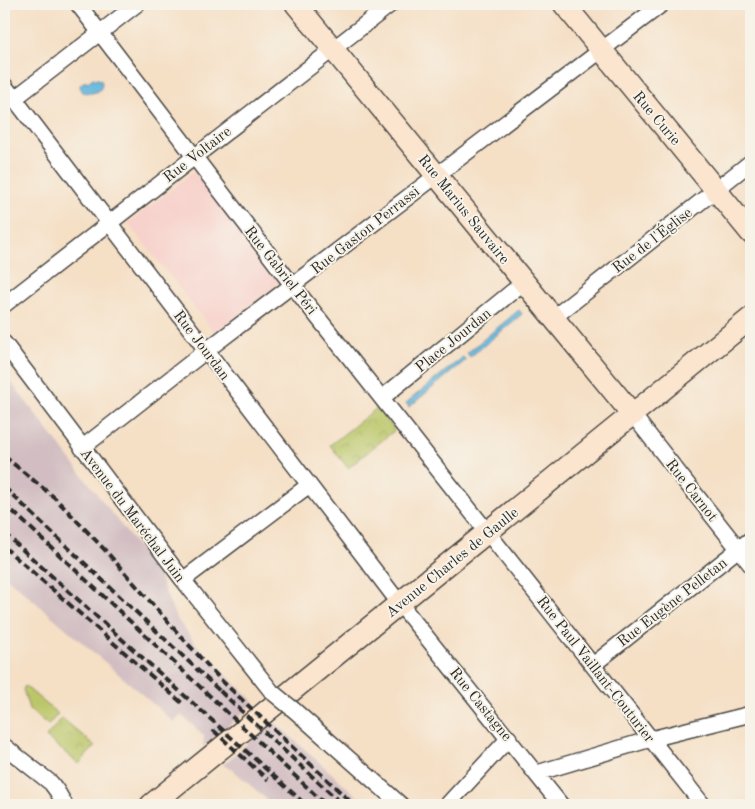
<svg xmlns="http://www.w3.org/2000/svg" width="755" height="809" font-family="'Old Standard TT',serif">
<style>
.built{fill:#f7d0ca}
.railway{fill:#d2bec2}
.grass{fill:#bac668;stroke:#72784a}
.park{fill:url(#park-crowns);stroke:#72784a}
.water{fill:#62b5dd;stroke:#467084}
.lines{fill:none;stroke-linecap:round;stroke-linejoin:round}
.street-casing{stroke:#494642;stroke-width:18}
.secondary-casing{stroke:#494642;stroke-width:24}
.street{stroke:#fff;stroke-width:15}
.secondary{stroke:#fbe5cf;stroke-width:21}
.rail{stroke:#2b2b2b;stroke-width:4;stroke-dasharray:8 4;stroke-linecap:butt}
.street-bridge-casing{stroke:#494642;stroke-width:18;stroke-linecap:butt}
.street-bridge{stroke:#fff;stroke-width:15}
.labels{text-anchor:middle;stroke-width:4;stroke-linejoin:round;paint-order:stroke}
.street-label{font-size:15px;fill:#2b2b2b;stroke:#f7f3e8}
</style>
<defs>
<pattern id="park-crowns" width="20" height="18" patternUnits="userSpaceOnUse" patternTransform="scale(1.25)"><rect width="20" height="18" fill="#bac668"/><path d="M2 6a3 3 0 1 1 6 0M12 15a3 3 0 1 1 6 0" fill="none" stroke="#a0aa5a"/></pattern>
</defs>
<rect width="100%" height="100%" fill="#f7f3e8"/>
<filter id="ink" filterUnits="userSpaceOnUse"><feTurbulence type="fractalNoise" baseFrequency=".02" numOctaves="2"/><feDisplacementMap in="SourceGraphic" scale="10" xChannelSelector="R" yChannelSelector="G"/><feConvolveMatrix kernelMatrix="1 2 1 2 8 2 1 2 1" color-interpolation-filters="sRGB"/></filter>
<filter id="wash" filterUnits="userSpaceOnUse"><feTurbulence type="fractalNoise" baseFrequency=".0096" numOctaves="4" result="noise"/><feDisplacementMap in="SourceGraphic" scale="20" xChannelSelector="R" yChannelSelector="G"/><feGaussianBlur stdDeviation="1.12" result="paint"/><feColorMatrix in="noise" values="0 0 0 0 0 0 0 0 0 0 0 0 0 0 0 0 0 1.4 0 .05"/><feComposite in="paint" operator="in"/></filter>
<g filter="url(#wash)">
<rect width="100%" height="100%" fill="#f5dfc5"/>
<path class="built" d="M195,171l86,110 -66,52 -87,-110z"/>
<path class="railway" d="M4,373l153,199 19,46 27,35 52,50 -52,44 1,-11 -7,-7 -16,-14 -7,7 -170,-147z
M273,721l94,84h-94l-40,-35 -10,-5z"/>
<path class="grass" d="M25,686l33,28 -10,11 -19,-16 -6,-20z"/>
<path class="park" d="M377,408l18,22 -47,38 -18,-23z
M62,718l33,28 -16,18 -33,-27z"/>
<path class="water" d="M93,78l8,2c5,12 -11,16 -20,11l-1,-6 3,-3h5z
M519,310l3,4 -52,43 -3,-4z
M463,357l3,3 -57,47 -3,-4z"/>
</g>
<g filter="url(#ink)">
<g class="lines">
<g class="street-casing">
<path id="street" d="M78,4l215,282 410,519
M4,85l396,519 161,201
M14,99l123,-95
M4,305l387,-301
M553,318l198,-156
M4,343l179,237 89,112
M382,398l142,-116
M633,415l118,150
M82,448l125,-98 455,-346
M183,580l126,-95
M593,665l158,-126
M294,710l107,95
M4,746l47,37 6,8 8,14
M537,773l114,-34 100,-25
M447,805l62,-67"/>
</g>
<g class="secondary-casing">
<path id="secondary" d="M296,4l337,411
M564,4l187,229
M151,805l600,-487"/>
</g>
<use href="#street" class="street"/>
<use href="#secondary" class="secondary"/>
<path class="rail" d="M4,456l51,42 49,51 72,82 45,49 133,125
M4,487l221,209
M4,503l322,302
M4,533l302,272
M4,547l178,156
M220,691l123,114
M213,730l55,50"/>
<g class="street-bridge-casing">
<path id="street-bridge" d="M272,692l22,18"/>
</g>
<use href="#street-bridge" class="street-bridge"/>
</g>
</g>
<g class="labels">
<g class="street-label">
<text transform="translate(657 118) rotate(50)" y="5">Rue Curie</text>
<text transform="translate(197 154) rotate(-38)" y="5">Rue Voltaire</text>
<text transform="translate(464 209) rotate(51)" y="5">Rue Marius Sauvaire</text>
<text transform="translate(365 230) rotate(-38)" y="5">Rue Gaston Perrassi</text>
<text transform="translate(652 240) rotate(-38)" y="5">Rue de l'Église</text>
<text transform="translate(281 270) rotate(52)" y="5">Rue Gabriel Péri</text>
<text transform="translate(453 340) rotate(-39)" y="5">Place Jourdan</text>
<text transform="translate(202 345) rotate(53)" y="5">Rue Jourdan</text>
<text transform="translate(692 490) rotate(52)" y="5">Rue Carnot</text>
<text transform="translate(133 515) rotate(53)" y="5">Avenue du Maréchal Juin</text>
<text transform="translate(452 562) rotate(-39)" y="5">Avenue Charles de Gaulle</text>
<text transform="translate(672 602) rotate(-38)" y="5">Rue Eugène Pelletan</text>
<text transform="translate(596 669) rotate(52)" y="5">Rue Paul Vaillant-Couturier</text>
<text transform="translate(481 704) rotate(51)" y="5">Rue Castagne</text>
</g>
</g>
<rect width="755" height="809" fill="none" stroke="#f7f3e8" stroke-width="20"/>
</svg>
